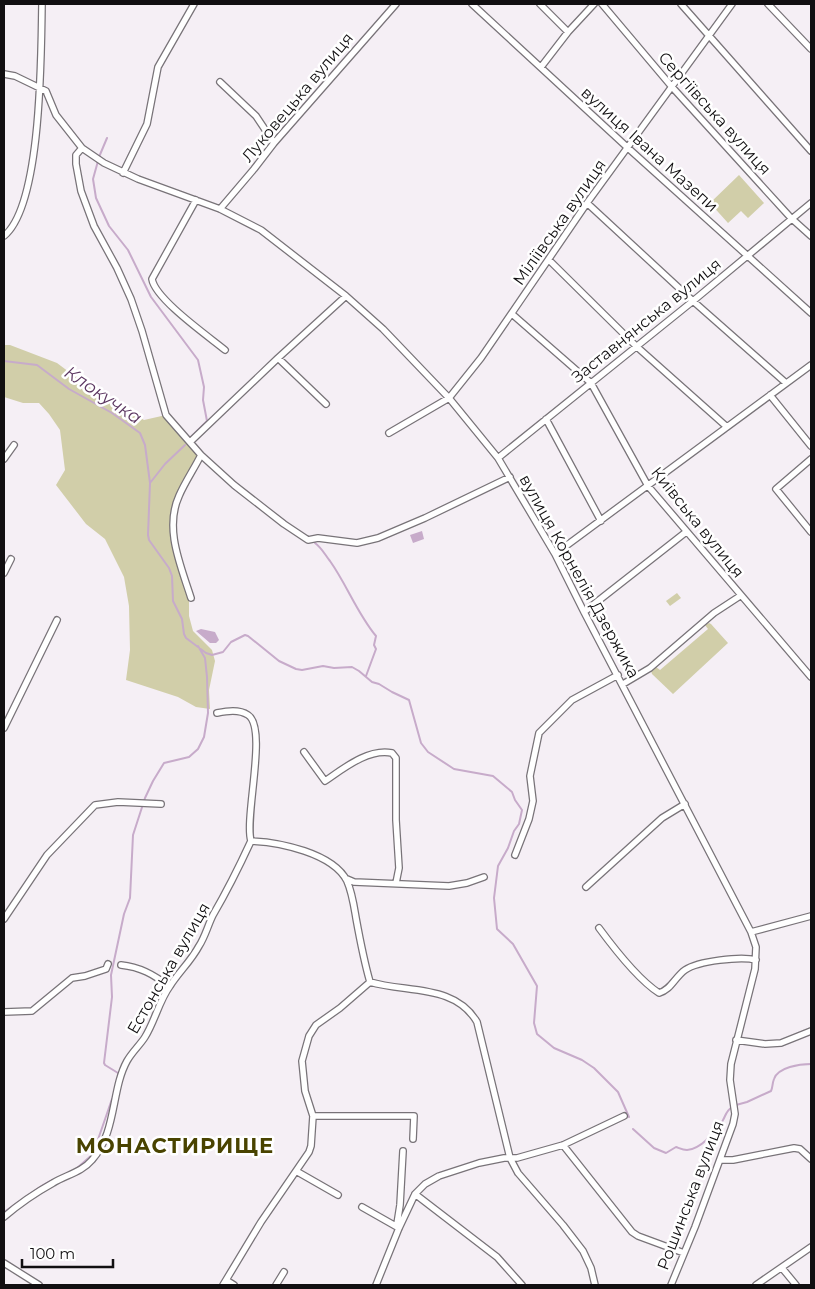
<svg xmlns="http://www.w3.org/2000/svg" width="815" height="1289" font-family="Montserrat,sans-serif">
<style>
.green{fill:#d1cea9}
.water{fill:#c7abca}
.lines{fill:none;stroke-linecap:round;stroke-linejoin:round}
.stream{stroke:#c7abca;stroke-width:2}
.minor-casing{stroke:#787378;stroke-width:8}
.minor{stroke:#fff;stroke-width:5.5}
.labels{text-anchor:middle;stroke-width:5;stroke-linejoin:round;paint-order:stroke}
.street-label{font-size:16px;fill:#110f11;stroke:#fff}
.water-label{font-size:18px;font-style:italic;fill:#5c3761;stroke:#fff}
.district-label{font-size:21px;font-weight:bold;letter-spacing:1px;fill:#494300;stroke:#fff}
</style>
<rect width="100%" height="100%" fill="#f5eff5"/>
<path class="green" d="M739,175l25,28 -16,15 -7,-7 -13,12 -18,-20z
M4,345h6l47,18 32,24 55,33 22,-5 36,40 -24,43 -4,41 19,60 -4,2v15l4,15 19,19 3,11 -6,29 1,19 -14,-2 -18,-10 -52,-17 4,-30 -1,-44 -5,-29 -19,-38 -19,-15 -30,-39 9,-15 -5,-40 -11,-16 -10,-11h-16l-19,-6z
M677,593l4,5 -11,8 -4,-5z
M709,623l2,1 17,19 -55,51 -21,-20 -1,-3 5,-4 4,3 48,-41 -3,-4z"/>
<path class="water" d="M422,531l2,8 -11,4 -3,-8z
M201,629l14,3 4,8 -3,3h-6l-14,-12z"/>
<g class="lines">
<path class="stream" d="M99,157l8,-19
M98,161l-5,18 3,19 13,28 19,24 23,47 47,63 6,27 -1,13 4,21 -16,16
M4,361l33,4 32,24 43,24 28,20 5,12 5,38 -2,52 1,5 20,28 3,8 1,25 9,18 2,15 2,4 20,15 6,2 11,-3 8,-10 14,-7 3,1 31,25 17,8 6,1 21,-4 11,2 18,-1 7,4 13,11 7,2 13,8 17,8 12,43 7,9 26,17 39,7 19,16 3,8 7,10 -3,14 -5,7 -6,17 -10,18 -4,32 3,31 16,15 24,42 -3,37 3,11 17,14 28,12 12,8 24,24 11,25
M150,483l15,-19 20,-19
M315,543c7,5 10,12 15,18 17,24 27,52 46,75l-2,9 2,4 -10,27
M118,1075v-2l-13,-8 -1,-2 8,-66 -1,-22 13,-61 6,-16 3,-63 12,-37 8,-17 11,-18 25,-6 9,-8 6,-12 4,-24 -1,-36 -2,-19 -7,-12
M736,1105l11,-3 24,-11c2,-4 1,-7 3,-12 4,-12 26,-15 37,-15
M633,1129l21,19 12,5 10,-6c3,1 7,3 11,3 12,0 32,-20 36,-30 3,-5 3,-9 9,-13
M76,1169l17,-15 19,-55
M4,1212l39,-27 9,-5"/>
<g class="minor-casing">
<path id="minor" d="M472,4l156,144 183,165
M540,4l28,28
M602,4l70,83 119,131 20,18
M681,4l130,147
M768,4l43,45
M541,67l27,-35 26,-28
M4,74l11,2 31,15 10,24 26,33 22,15 34,16 82,30 41,21 85,66 37,33 66,69 49,60 57,96 29,58 167,320 5,15 -1,22 -24,95 -1,16 5,34 -2,10 -38,103 -24,58
M220,82l36,34 18,27
M82,148l-6,7v9l5,27 13,35 23,42 14,31 11,32 24,84 35,40 33,30 50,39 24,16 10,-2 39,5 21,-5 47,-20 85,-41
M123,173l24,-49 11,-57 36,-63
M196,200l-44,79c3,20 56,57 73,71
M587,203l106,98 93,82
M220,209l34,-40 20,-26 122,-139
M4,236c38,-31 37,-183 38,-232
M549,260l87,86 91,81
M512,314l79,69 57,103 163,191
M770,395l41,51
M326,404l-48,-46 68,-62
M546,419l55,102
M389,433l60,-35 32,-40 106,-155 145,-199
M190,442l88,-84
M498,458l195,-157 118,-98
M4,459l10,-14
M811,459l-35,30 35,43
M555,554l256,-189
M4,573l7,-14
M191,598c-10,-32 -27,-69 -12,-102 6,-14 15,-27 22,-41
M584,612l102,-80
M623,684l27,-16 64,-55 26,-17
M4,728l53,-108
M304,752l21,29c19,-13 44,-33 67,-28l4,5v62l3,48 -3,15
M251,841c28,1 82,12 96,40 5,11 7,25 9,37 4,22 8,43 14,64 37,11 85,2 107,40l33,136 8,15 45,52 20,26 8,17 4,17
M515,855l14,-36 4,-18 -3,-25 9,-43 33,-33 46,-25
M347,879l7,3 95,4 18,-3 17,-6
M586,887l76,-69 23,-14
M4,919l43,-64 48,-50 23,-3 43,2
M599,928c14,19 40,52 60,65 12,-3 16,-16 26,-23 13,-9 56,-14 71,-10
M751,932l60,-16
M121,965c19,2 33,9 48,22
M4,1012l28,-1 40,-33 13,-2 21,-7 2,-5
M736,1040l29,4 16,-1 30,-12
M313,1116h101l-1,23
M563,1145l69,87 6,4 46,17
M721,1160h12l61,-12 6,1 11,10
M296,1171l42,24
M415,1194l82,63 25,28
M362,1207l37,21
M4,1217c15,-13 31,-24 49,-34 13,-8 29,-11 39,-23 25,-28 19,-70 35,-99 5,-9 13,-16 18,-24 10,-16 14,-36 25,-51 9,-14 21,-25 29,-40 6,-9 9,-21 14,-31 14,-24 26,-48 38,-74 -7,-24 17,-113 -3,-126 -9,-6 -21,-4 -31,-2
M399,1228l-2,-4 3,-19 3,-54
M4,1263l35,22
M782,1268l14,17
M226,1280l8,5
M223,1285l38,-63 48,-70 2,-6 2,-30 -8,-25 -3,-30 7,-25 7,-11 24,-17 30,-26
M276,1285l8,-13
M376,1285l23,-57 16,-34 10,-10 14,-8 40,-13 25,-5h13l46,-13 61,-29
M756,1285l55,-38"/>
</g>
<use href="#minor" class="minor"/>
</g>
<g class="labels">
<g class="street-label">
<text transform="translate(297 97) rotate(-50)" y="6">Луковецька вулиця</text>
<text transform="translate(715 113) rotate(48)" y="6">Сергіївська вулиця</text>
<text transform="translate(650 149) rotate(42)" y="6">вулиця Івана Мазепи</text>
<text transform="translate(559 222) rotate(-55)" y="6">Міліївська вулиця</text>
<text transform="translate(646 320) rotate(-39)" y="6">Заставнянська вулиця</text>
<text transform="translate(698 522) rotate(51)" y="6">Київська вулиця</text>
<text transform="translate(580 576) rotate(61)" y="6">вулиця Корнелія Дзержика</text>
<text transform="translate(168 968) rotate(-60)" y="6">Естонська вулиця</text>
<text transform="translate(690 1195) rotate(-69)" y="6">Рошинська вулиця</text>
</g>
<g class="water-label">
<text transform="translate(103 395) rotate(34)" y="6">Клокучка</text>
</g>
<g class="district-label">
<text x="175" y="1153">МОНАСТИРИЩЕ</text>
</g>
</g>
<rect width="815" height="1289" fill="none" stroke="#110f11" stroke-width="10"/>
<path d="M22 1259v8h91v-8" fill="none" stroke="#110f11" stroke-width="2.5"/>
<text x="30" y="1259" font-size="15" fill="#110f11" stroke="#ffffff" stroke-width="4" paint-order="stroke">100 m</text>
</svg>
